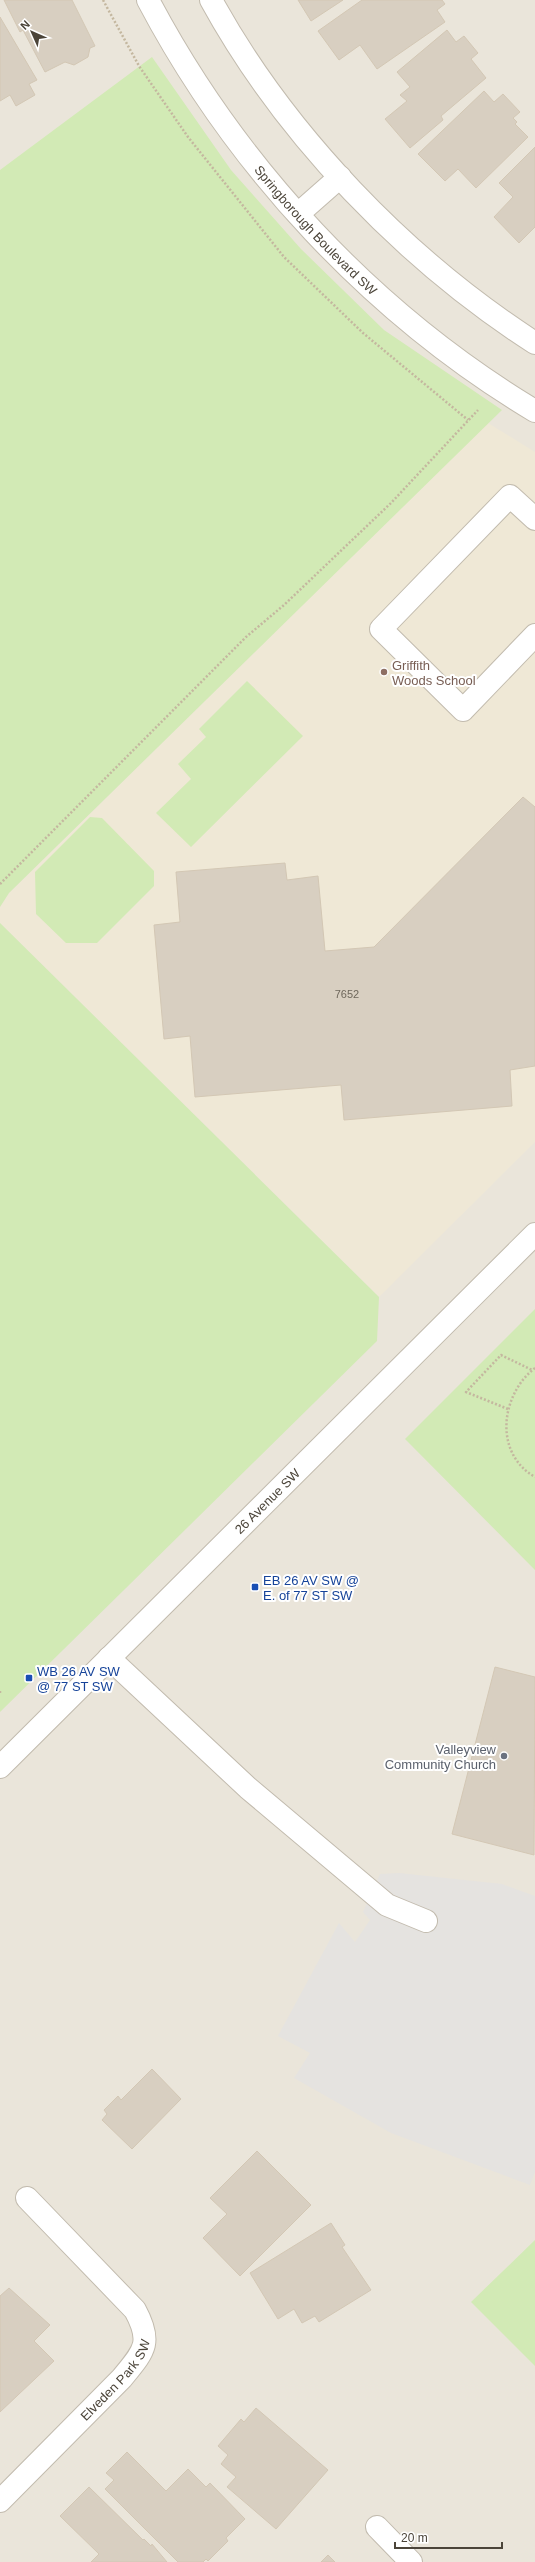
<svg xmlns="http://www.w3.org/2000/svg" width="535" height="2562" font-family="Arial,sans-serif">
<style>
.residential{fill:#eae5da}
.education{fill:#efe8d6}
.green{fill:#d2eab5}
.parking{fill:#e5e3e0}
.building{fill:#d8cfc1;stroke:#d3c7b4}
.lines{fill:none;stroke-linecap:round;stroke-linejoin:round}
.minor-casing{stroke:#c2bbae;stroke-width:24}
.path{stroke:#c4b79f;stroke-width:2.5;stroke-dasharray:2 2;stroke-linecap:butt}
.minor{stroke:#fff;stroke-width:22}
.education-dot{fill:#8d6e63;stroke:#fff;stroke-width:1.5}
.transit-dot{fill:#1a4fb4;stroke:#fff;stroke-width:1.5}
.worship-dot{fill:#6b7280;stroke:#fff;stroke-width:1.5}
.labels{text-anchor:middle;stroke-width:4;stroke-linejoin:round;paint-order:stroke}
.number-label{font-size:11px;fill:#6e675b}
.street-label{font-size:13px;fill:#4b4439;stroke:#fff}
.education-label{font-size:13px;fill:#785e54;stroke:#fff;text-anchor:start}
.transit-label{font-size:13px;fill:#164399;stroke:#fff;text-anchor:start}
.worship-label{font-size:13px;fill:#5b616d;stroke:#fff;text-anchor:end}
</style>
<rect width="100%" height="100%" fill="#f6f3ec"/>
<path class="residential" d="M0,0h535v2562h-535z"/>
<path class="education" d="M488,423l47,29v690l-156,155 -379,-374v-16l9,-14z"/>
<path class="green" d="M152,57l79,113 70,79 83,81 118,80 -493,483 -9,14v-737z
M247,681l56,55 -112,111 -35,-34 35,-34 -13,-15 28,-27 -7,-8z
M90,817l12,1 52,53v15l-57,57h-31l-30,-29 -1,-42z
M0,923l379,374 -2,44 -377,371z
M535,1309v261l-130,-131z
M535,2240v126l-64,-64z"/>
<path class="parking" d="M399,1873l103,11 33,12v276l-5,13 -139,-52 -97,-55 16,-25 -32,-17 61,-113 16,19 15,-22 -7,-8 17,-38z"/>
<path class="building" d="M4,0h68l23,46 -5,2 -2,9 -14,8 -9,-3 -20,10 -22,-42 -3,2z
M298,0h45l-32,21z
M362,0h80l3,4 -8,6 8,12 -68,47 -17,-24 -21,15 -21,-29z
M0,17l37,63 -8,4 6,11 -19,11 -6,-11 -10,6z
M447,30l9,12 8,-6 14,17 -7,6 15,19 -45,38 2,4 -33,28 -25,-29 22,-18 -7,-6 10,-8 -13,-15z
M484,91l10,11 9,-8 17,18 -7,6 4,4 -2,2 13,13 -52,51 -18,-19 -13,12 -27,-27z
M535,147v80l-16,16 -25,-26 19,-20 -14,-14z
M523,797l12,10v259l-25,4 2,36 -168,14 -3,-35 -146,12 -5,-61 -26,3 -10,-114 26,-3 -4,-50 109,-9 2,17 31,-4 7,75 49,-4z
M495,1667l40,10 -1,178 -82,-21z
M152,2069l29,30 -49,50 -30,-29 5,-6 -3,-4 14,-14 3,4z
M257,2151l54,54 -71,71 -37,-38 24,-24 -17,-16z
M331,2223l14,22 -3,2 29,43 -52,32 -4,-6 -13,7 -8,-14 -16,10 -28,-46z
M9,2288l41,37 -16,16 20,20 -54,51v-116z
M256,2408l72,62 -52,59 -49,-42 9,-10 -15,-13 7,-9 -10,-9 23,-27 3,3z
M127,2452l39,39 22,-22 18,18 4,-4 35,36 -19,19 2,3 -20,20 -2,-2 -3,3h-25l-73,-73 9,-9 -8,-7z
M89,2487l54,53 1,-1 7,7 1,-2 15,18h-76l8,-8 -39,-38z
M328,2555l7,7h-14z"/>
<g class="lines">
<g class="minor-casing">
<g id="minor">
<path id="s1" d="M148,0c88,167 225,314 387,411"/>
<path d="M211,0c74,135 195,260 324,343"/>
<path d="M298,214l42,-37"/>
<path d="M535,519l-25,-23 -129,133 82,81 72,-75"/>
<path d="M109,1658l139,130 139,117 39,16"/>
<path id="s2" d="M0,1767l535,-533"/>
<path id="s3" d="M0,2501l122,-123c22,-27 31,-35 13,-68l-108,-112"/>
<path d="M377,2527l34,35"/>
</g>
</g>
<path class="path" d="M103,0l36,66 49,71 96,120 79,76 105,87
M0,884l246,-247 38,-32 107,-102 87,-93
M535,1368c-34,26 -42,85 0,109
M508,1409l-42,-17 35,-37 31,15
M0,1691v2"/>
<use href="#minor" class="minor"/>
</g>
<circle class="education-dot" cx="384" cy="672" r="4"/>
<g class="transit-dot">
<rect x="251" y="1583" width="8" height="8" rx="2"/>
<rect x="25" y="1674" width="8" height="8" rx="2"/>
</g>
<circle class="worship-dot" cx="504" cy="1756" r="4"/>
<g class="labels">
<g class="number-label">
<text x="347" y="998">7652</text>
</g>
<g class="street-label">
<text dy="5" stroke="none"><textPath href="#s1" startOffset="286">Springborough Boulevard SW</textPath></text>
<text dy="5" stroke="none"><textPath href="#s2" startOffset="377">26 Avenue SW</textPath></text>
<text dy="5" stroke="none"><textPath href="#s3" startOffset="168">Elveden Park SW</textPath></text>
</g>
<g class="education-label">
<text x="392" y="670">Griffith<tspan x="392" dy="15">Woods School</tspan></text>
</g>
<g class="transit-label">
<text x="263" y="1585">EB 26 AV SW @<tspan x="263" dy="15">E. of 77 ST SW</tspan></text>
<text x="37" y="1676">WB 26 AV SW<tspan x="37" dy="15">@ 77 ST SW</tspan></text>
</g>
<g class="worship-label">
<text x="496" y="1754">Valleyview<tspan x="496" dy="15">Community Church</tspan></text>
</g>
</g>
<g transform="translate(32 32) rotate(315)" stroke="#ffffff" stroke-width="3" paint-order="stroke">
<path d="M0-3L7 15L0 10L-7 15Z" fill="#4b4439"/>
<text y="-6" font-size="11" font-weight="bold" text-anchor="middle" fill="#4b4439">N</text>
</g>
<path d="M395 2542v6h107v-6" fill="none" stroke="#4b4439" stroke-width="2"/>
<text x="401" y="2542" font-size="12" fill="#4b4439" stroke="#ffffff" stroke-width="3" paint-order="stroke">20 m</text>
</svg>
